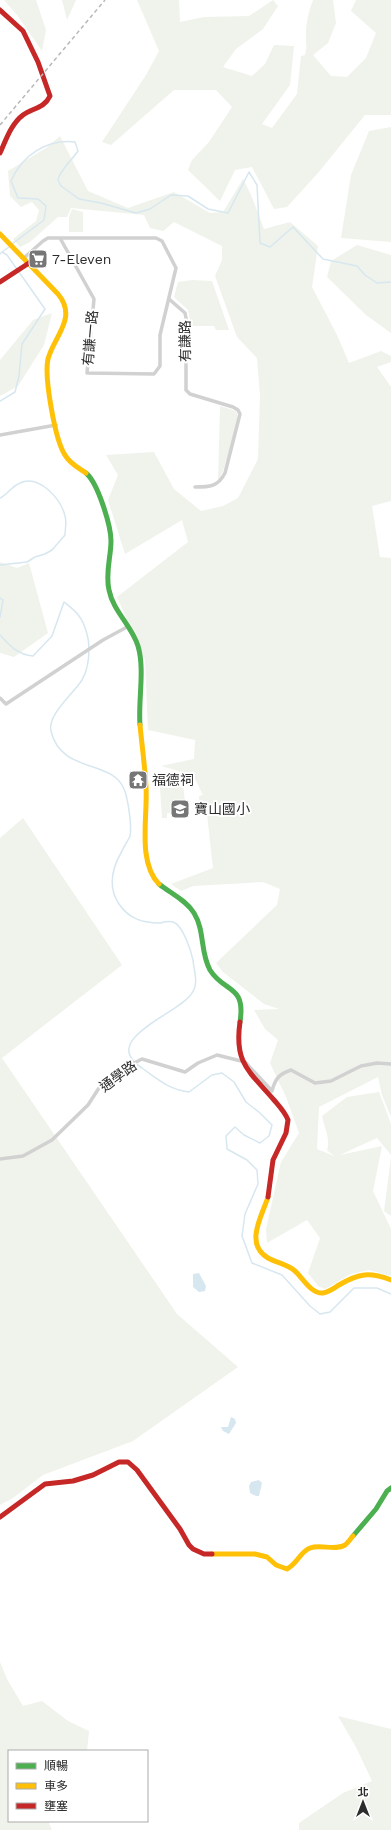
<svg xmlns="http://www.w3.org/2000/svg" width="391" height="1830" font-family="'Work Sans','Noto Sans TC',sans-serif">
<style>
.green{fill:#f0f3eb}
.water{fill:#d7e7f0}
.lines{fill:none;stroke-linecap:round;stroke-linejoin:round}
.stream{stroke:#d7e7f0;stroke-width:1.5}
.street{stroke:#d1d1d1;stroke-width:3.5}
.fast{stroke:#4caf50;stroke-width:5}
.slow{stroke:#ffc107;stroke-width:5}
.jam{stroke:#c62828;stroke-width:5}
.rail{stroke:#b8b8b8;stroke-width:1.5;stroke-dasharray:4 3;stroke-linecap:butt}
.labels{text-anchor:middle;stroke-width:4;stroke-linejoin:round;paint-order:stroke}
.poi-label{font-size:14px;fill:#2c2c2c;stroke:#fff;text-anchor:start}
.street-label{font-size:14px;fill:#2c2c2c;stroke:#fff}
</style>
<rect width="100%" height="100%" fill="#fff"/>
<path class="green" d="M4,0h32l10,30 -4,21 -25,-36z
M62,0h14l-9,20z
M137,0h42l1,22 24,-5 45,-1 24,-16 5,6 -15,23 -27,20 -13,18 29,9 13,-12 9,-19 20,1 -4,39 -28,39 10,4 25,-34 4,-38 4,-1c3,-11 0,-11 1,-21 0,-12 3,-23 7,-34h20l3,23 -8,20 -15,12 18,21 16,1 19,-19 10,-25 -25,-22 5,-11h35v115h-26l-47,58 -31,34 -13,2 -22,-42 -17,3 -15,31 -32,-31 4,-10 17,-18 23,-35 -16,-17h-42l-63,55 -9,-3 44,-67 13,-24z
M391,127v115l-50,-4 10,-63 18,-44z
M60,136l28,55 40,17 46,-16 36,21 13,-1 20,-33 8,16 13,34 26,-7 28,24 -6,41 25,48 12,28 32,-12 10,5v6l-14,5 14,20v114l-19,5 8,51 11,1v559l-9,-22 -4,-18 -59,30 -2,42 17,7 -7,-6c4,-9 -3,-24 -5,-34l25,-19 32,-5 12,32v31l-14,-17 -37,17 42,-9 -9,45 18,38v47l-22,-6 -18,4 -26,15 -7,-3 -10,-13 12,-35 -13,-18 -40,23 -1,-14 15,-67 18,-29 -13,-36 -16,-34 8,-23 -13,-11 -11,-19 25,-1 -15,-5 -41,-32 -7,-9 61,-58 3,-16 -17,-7 -70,4 -12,5 -10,-7 42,-16 -6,-54h-7l-1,-18 4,-1 -10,-20 -32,-9 33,-7 1,-19 -47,-10 -3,-70 -28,-63 71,-55 -6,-22 -57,34 -17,-54 10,-25 -12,-20 48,-3 20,37 27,22 22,-5 15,-8 20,-39 2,-63 -3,-38 -20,-21 -22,-61 7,-16v-14l-48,-24 -11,9 -13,-3 -6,-13 -73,-7 -4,9h-9l-28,25 -10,5 -7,-8 23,-18 3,-11 -7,-8 -11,5 -11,-11 -2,-25 38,-23z
M72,209l11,3v20h-14v-15z
M357,245l34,10v78l-25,-18 -39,-38 4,-16z
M192,280l20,1 17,49h-13l-2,-4h-23l-3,-16 -14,-13 4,-15z
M52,313l-8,32 -26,41 -18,10v-36l33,-40z
M220,406l16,5 3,8 -16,52 -5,10z
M0,562l17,6 12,-5 19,70 -34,24 -14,-4z
M159,774h4v8c7,-7 16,-6 20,3l2,16 -2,8 -7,5 -9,-1v5h-5z
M23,818l99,147 -120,93 175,256 61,53 -105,74 -90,34 -30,23 -13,7v-667z
M391,1158v58l-7,-5z
M0,1662l7,17 16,27 19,-5 26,20 21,10 -2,20h-78v70h39l4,9h-52z
M338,1716l53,13v101h-92v-7l44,-30 29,-12 -15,-32z"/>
<path class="water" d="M199,1273l7,13 -1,5 -6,1 -6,-5v-13z
M231,1417l4,2 1,4 -7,11 -6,-3 -2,-4h7z
M259,1480l3,3 -3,13h-3l-6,-3 -1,-7 2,-4z"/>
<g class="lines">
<path class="stream" d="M12,244l32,-24 2,-14 -8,-7 -20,-1 -7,-17c11,-26 36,-42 64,-39l3,9c-6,9 -19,20 -20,29l3,6 18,13 22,4 35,10 14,-4 21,-14 17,1 20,13 20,4 21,-41 8,13 3,58 10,4 23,-20 30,32 34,7 8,9 12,8 14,-1
M2,252l7,-5
M0,254l2,-2 5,3 38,54 -23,35 -3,32 -4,16 -15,9
M0,498c7,-3 12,-12 20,-15 19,-9 41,16 45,33 2,6 0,13 0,19l-13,15 -7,4 -10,3 -8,5 -27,3
M0,598l3,2 -3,17
M0,635c9,10 18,20 33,21l19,-20 12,-34c5,4 12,9 15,14 6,8 10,22 10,32 0,12 -1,22 -7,32 -8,13 -35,35 -31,51 10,43 61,28 73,58 4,9 8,37 6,47 -2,5 -6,10 -8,15 -10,17 -15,35 -3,53 10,15 24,19 41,19 4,-1 10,-2 13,-1 10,3 18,29 20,38 1,12 6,23 -1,33 -11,20 -95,46 -50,75 17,12 26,21 47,24l23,-17 10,-2 12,9 12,20 14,11 12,12 -3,11 -9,7 -16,-8 -9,-8 -9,9 1,13 20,11 10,10 1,14 -13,30 -3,22 10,27 30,12 28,31 10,8 10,-2 24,-24h23l14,6"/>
<path class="street" d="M24,258l19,-17 5,-3h108l6,3 14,27 -16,67v31l-6,8 -67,-1 7,-74 -34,-61
M169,299l16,14 1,5v72l4,4 43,13 5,3 2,4 -15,59c-7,14 -16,14 -30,14
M0,435l56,-10
M0,698l6,6 97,-64 24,-13
M0,1159l23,-3 29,-16 36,-35 11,-17 25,-20 18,-9 43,13 13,-9 19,-8 28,7 27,29c3,-12 7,-17 19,-21l24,13 16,-2 30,-15 16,-3 14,1"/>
<path class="fast" d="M86,473c12,10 25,53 25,68 0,16 -6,32 -2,49 4,21 23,36 29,56 7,23 0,55 2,79
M159,884c11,9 27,16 35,29 11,18 6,39 16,57 14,23 36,14 30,52
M353,1536l23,-27 11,-18 4,-3"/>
<path class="slow" d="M0,234l58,60c20,24 -4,42 -10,65 -4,18 7,81 17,96 5,9 14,13 21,18
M140,725c2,21 5,42 6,62 2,28 -9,75 13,97
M268,1197c-6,19 -24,47 0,61 9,5 19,6 27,13 8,7 16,23 28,22 6,-1 11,-5 16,-8 20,-12 31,-13 52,-5
M212,1554h43l12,3 9,8 11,4c10,-5 13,-17 23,-21 11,-4 25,3 35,-3 3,-2 6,-7 8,-9"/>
<path class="jam" d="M0,10l23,21 15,31 12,34c-6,13 -18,12 -27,19 -12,9 -17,25 -23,38
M0,282l29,-19
M240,1022c-6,41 9,49 34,78 5,6 11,12 14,20l-2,13 -13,27 -5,37
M0,1517l45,-33 28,-3 20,-6 26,-13h9l9,8 43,59 9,16 4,4 11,5h8"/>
<path class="rail" d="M0,125l105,-125"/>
</g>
<defs>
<g id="supermarket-square" transform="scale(1)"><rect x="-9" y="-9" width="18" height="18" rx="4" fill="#767676" stroke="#fff"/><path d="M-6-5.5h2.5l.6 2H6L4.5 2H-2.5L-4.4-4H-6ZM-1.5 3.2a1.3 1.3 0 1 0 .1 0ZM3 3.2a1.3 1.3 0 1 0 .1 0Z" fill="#fff"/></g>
<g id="temple-square" transform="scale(1)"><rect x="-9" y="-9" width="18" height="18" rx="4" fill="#767676" stroke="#fff"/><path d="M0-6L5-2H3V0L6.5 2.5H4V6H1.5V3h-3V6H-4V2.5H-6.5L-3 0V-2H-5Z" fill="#fff"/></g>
<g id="school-square" transform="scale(1)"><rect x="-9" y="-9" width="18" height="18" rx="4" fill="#767676" stroke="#fff"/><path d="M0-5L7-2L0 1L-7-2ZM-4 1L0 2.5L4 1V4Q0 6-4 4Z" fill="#fff"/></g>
</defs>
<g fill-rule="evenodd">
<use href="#supermarket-square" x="38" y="259"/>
<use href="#temple-square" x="138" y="780"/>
<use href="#school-square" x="180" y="809"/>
</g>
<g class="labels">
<g class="poi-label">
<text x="52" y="264">7-Eleven</text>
<text x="152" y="785">福德祠</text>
<text x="194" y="814">寶山國小</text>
</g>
<g class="street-label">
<text transform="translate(90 338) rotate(-85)" y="5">有謙一路</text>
<text transform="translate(185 341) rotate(-91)" y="5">有謙路</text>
<text transform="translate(118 1076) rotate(-36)" y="5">通學路</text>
</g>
</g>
<rect x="8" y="1750" width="140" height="72" fill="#ffffff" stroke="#ababab"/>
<rect x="16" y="1763" width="20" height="6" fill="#4caf50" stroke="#ababab"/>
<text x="44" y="1770" font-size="12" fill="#2c2c2c">順暢</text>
<rect x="16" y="1783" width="20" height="6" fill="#ffc107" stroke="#ababab"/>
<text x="44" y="1790" font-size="12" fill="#2c2c2c">車多</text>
<rect x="16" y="1803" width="20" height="6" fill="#c62828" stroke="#ababab"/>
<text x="44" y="1810" font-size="12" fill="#2c2c2c">壅塞</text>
<g transform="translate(363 1802)" stroke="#ffffff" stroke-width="3" paint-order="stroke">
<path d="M0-3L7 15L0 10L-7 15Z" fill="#2c2c2c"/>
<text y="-6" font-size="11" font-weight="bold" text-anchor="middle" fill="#2c2c2c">北</text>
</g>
</svg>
